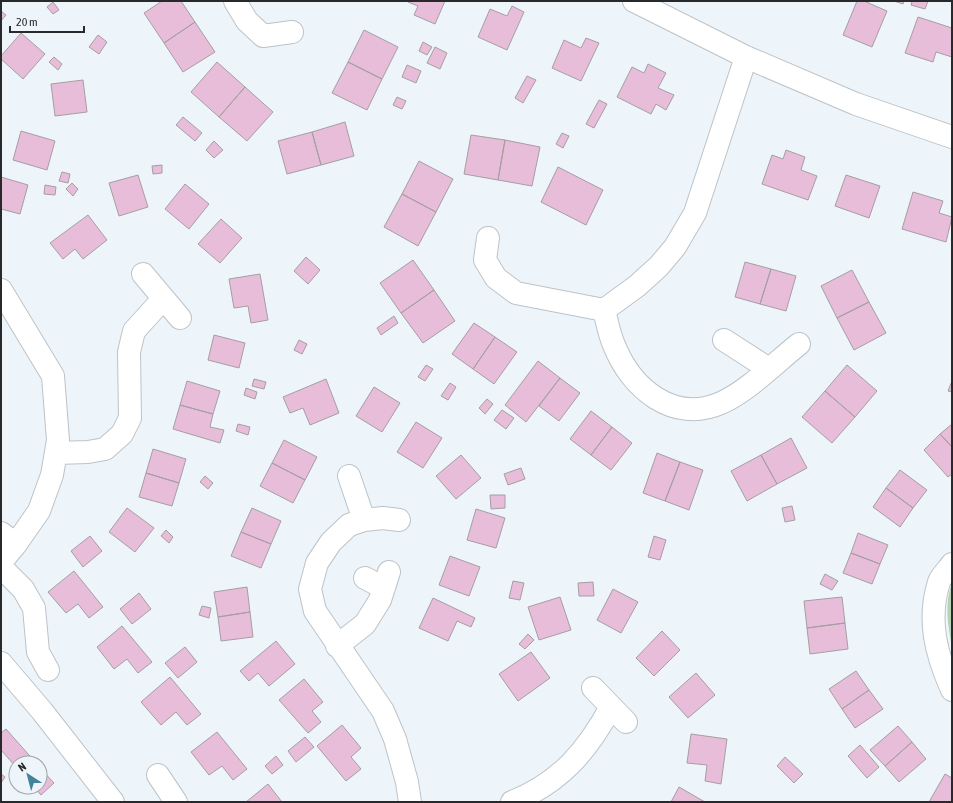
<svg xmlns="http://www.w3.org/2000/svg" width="953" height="803" font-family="'Asap Condensed',sans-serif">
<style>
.green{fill:#b3d5b4}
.building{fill:#e7bdda;stroke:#a59ea2}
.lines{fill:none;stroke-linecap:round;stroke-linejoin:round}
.street-casing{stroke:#bcc3c8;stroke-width:24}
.secondary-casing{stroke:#bcc3c8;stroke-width:24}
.street{stroke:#fff;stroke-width:22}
.secondary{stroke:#fff;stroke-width:22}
</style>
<rect width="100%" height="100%" fill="#eef5fa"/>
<path class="green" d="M952,583v64c-4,-21 -8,-43 0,-64z"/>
<path class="building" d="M162,1h19l14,21 -31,21 -20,-30z
M409,1h36l-10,23 -21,-9 4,-9 -10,-4z
M857,1h7l23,10 -15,36 -29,-12z
M894,1h10l-1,3z
M912,1h16l-3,8 -14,-4z
M53,2l6,8 -6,4 -6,-7z
M512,6l12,6 -17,38 -29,-13 12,-28 17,7z
M1,11l5,4 -5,6z
M918,17l34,11v29l-16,-5 -3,10 -28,-9z
M195,22l20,30 -32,20 -19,-29z
M364,30l34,17 -16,32 -34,-17z
M21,33l24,21 -22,25 -22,-20v-3z
M98,35l9,7 -8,12 -10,-7z
M586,38l13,5 -18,38 -29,-13 12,-28 17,8z
M423,42l9,5 -5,8 -8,-4z
M435,47l12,6 -7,16 -13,-6z
M54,57l8,7 -4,6 -9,-8z
M217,62l28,25 -26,30 -28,-25z
M348,62l34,17 -15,31 -35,-17z
M648,64l18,9 -8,15 16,7 -8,15 -10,-6 -5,10 -34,-17 15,-30 12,6z
M407,65l14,6 -5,12 -14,-6z
M527,76l9,4 -13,23 -8,-5z
M83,80l4,32 -32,4 -4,-32z
M245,87l28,25 -26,29 -28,-24z
M397,97l9,4 -4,8 -9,-4z
M599,100l8,4 -13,24 -8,-4z
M183,117l19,16 -7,8 -19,-16z
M345,122l9,34 -33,9 -9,-33z
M21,131l34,10 -8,29 -34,-10z
M312,132l9,33 -34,9 -9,-33z
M562,133l7,3 -6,12 -7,-4z
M471,135l34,5 -7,40 -34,-6z
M505,140l35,7 -8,39 -34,-6z
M214,141l9,9 -9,8 -8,-8z
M786,150l19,7 -4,13 16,6 -9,24 -46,-16 10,-29 11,4z
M419,161l34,18 -17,33 -34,-18z
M162,165v8l-9,1 -1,-8z
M558,167l45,23 -17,35 -45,-23z
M62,172l8,2 -2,9 -9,-2z
M138,175l10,32 -29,9 -10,-33z
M846,175l34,11 -11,32 -34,-12z
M1,177l27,8 -8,29 -19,-5z
M72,183l6,6 -5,7 -7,-7z
M185,184l24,20 -20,25 -24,-20z
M45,185l11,2 -1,8 -11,-1z
M913,192l30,9 -4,12 13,4 -6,25 -44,-13z
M402,194l34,18 -18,34 -34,-19z
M88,215l19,25 -24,19 -8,-10 -12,10 -13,-16z
M221,219l21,19 -22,25 -22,-19z
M306,257l14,13 -12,14 -14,-13z
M413,260l21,30 -33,23 -21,-30z
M745,262l26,7 -11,35 -25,-7z
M771,269l25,7 -10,35 -26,-7z
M852,270l17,32 -32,16 -16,-32z
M260,274l8,46 -17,3 -3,-17 -14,2 -5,-29z
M434,290l21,31 -32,22 -22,-30z
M869,302l17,31 -32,17 -17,-32z
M394,316l4,7 -17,12 -4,-7z
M474,323l21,14 -22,32 -21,-15z
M214,335l31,8 -6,25 -31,-8z
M495,337l22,15 -23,32 -21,-15z
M299,340l8,4 -5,10 -8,-4z
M538,361l22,17 -34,44 -21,-17z
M426,365l7,4 -8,12 -7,-4z
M847,365l30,26 -22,26 -30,-26z
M560,378l20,15 -21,28 -20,-15z
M254,379l12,3 -2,7 -12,-3z
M326,379l13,34 -29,12 -7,-17 -13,5 -7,-16z
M187,381l33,10 -7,23 -33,-9z
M952,381v11l-4,-1z
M450,383l6,4 -8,13 -7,-4z
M374,387l26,16 -18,29 -26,-16z
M246,388l11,4 -2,7 -11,-4z
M825,391l30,26 -23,26 -30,-26z
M487,399l6,5 -8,10 -6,-6z
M180,405l33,9 -3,13 14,3 -4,13 -47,-14z
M502,410l12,8 -8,11 -12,-9z
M591,411l21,16 -21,28 -21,-16z
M416,422l26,16 -19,30 -26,-16z
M238,424l12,3 -2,8 -12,-4z
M952,424v23l-12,-13z
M612,427l20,16 -21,27 -20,-15z
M940,434l12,13v27l-4,3 -24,-27z
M791,438l16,30 -30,16 -16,-29z
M284,440l33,17 -12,23 -33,-17z
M153,449l33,10 -7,24 -33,-10z
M657,453l23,9 -15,39 -22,-8z
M461,455l20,23 -25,21 -20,-23z
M761,455l16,29 -30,17 -16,-30z
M680,462l23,8 -14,40 -24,-9z
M272,463l33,17 -12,23 -33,-17z
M521,468l4,11 -17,6 -4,-11z
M900,470l27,20 -14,18 -27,-20z
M146,473l33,10 -7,23 -33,-9z
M205,476l8,7 -5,6 -8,-7z
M886,488l27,20 -13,19 -27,-20z
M490,495h15v13l-14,1z
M792,506l3,14 -10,2 -3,-14z
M127,508l27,20 -19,24 -26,-20z
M252,508l29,13 -10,23 -30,-12z
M476,509l29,9 -9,30 -29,-8z
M166,530l7,7 -4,6 -8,-7z
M241,532l30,12 -10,24 -30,-12z
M858,533l30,12 -8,19 -29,-11z
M90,536l12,15 -19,16 -12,-16z
M654,536l12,4 -6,20 -12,-3z
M851,553l29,11 -8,20 -29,-11z
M450,556l30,11 -11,29 -30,-11z
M74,571l29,36 -14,11 -11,-14 -12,9 -18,-21z
M825,574l13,7 -6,9 -12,-6z
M513,581l11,2 -4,17 -11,-2z
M593,582l1,14h-15l-1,-13z
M247,587l3,25 -32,5 -4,-25z
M613,589l25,13 -17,31 -24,-13z
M139,593l12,16 -19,15 -12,-15z
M560,597l11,33 -32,10 -11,-33z
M842,597l3,26 -38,5 -3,-27z
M433,598l42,20 -4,9 -14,-6 -9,20 -29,-13z
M202,606l9,2 -2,10 -10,-3z
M250,612l3,25 -32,4 -3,-24z
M845,623l3,26 -38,5 -3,-26z
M122,626l30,36 -14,11 -11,-14 -13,10 -17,-22z
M662,631l18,19 -26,26 -18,-18z
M528,634l6,6 -9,9 -6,-5z
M276,641l19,23 -26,22 -11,-13 -9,8 -9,-10z
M185,647l12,15 -19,16 -13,-15z
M531,652l19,26 -32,23 -19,-27z
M856,671l13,19 -27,19 -13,-20z
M696,673l19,22 -27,23 -19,-21z
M170,677l31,37 -14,11 -11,-13 -15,13 -20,-23z
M304,679l19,23 -11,9 9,11 -13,11 -29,-33z
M869,690l14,19 -28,19 -13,-19z
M342,725l19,23 -10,9 10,12 -15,12 -29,-35z
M898,726l14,16 -27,24 -15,-16z
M6,729l30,34h-20v4l-15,-17v-17z
M217,732l30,37 -14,11 -11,-14 -13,9 -18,-23z
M691,734l36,5 -6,45 -16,-3 2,-16 -20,-2z
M305,737l9,10 -18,15 -8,-11z
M912,742l14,17 -27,23 -14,-16z
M860,745l19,22 -12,11 -19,-22z
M276,756l7,9 -11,9 -7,-8z
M785,757l18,17 -9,9 -17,-17z
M40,768l14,15 -13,12 -7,-8h6z
M1,774l4,3 -4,6z
M945,774l7,4v24h-23z
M268,784l14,18h-36z
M679,787l26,15h-34z"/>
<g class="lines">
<g class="street-casing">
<path id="street" d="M235,1l12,20 16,15 29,-4
M634,1l112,56 110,47 96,33
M746,57l-51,156 -20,34 -16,19 -22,20 -33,24c3,11 5,24 10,35 17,43 59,79 107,58 27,-12 54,-40 78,-59
M488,238l-3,22 11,18 20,15 88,17
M143,274l37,44
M1,290l52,86 5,64 -6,35 -13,36 -23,33 -15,18
M724,340l45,29
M56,453l32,-1 17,-3 17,-15 8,-16 -1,-66 5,-21 29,-32
M349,476l15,44
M399,520l-16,-2 -19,2 -15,5 -18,17 -14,21 -7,26 5,22 68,100 12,28 12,43 3,20
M1,533l15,11
M952,564c-4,6 -11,12 -13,18 -12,38 -3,72 13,108
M1,567l22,22 11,19 4,44 10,18
M365,578l19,10
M337,646l28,-22 15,-24 9,-28
M593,688l33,34
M158,775l18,27
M512,802c48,-19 75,-51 99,-95"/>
</g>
<g class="secondary-casing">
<path id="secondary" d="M1,663l41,48 71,91"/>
</g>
<use href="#street" class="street"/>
<use href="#secondary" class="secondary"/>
</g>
<rect width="953" height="803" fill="none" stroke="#27292b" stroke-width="4"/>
<g transform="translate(28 775) rotate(324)"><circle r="19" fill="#eef5fa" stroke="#9ea3a7"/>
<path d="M0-3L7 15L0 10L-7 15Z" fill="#448398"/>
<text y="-6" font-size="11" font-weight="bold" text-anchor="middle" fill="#27292b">N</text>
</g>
<path d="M10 26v6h74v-6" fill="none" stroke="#27292b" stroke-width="2"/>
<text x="16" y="26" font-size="12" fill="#27292b" stroke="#eef5fa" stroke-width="3" paint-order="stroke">20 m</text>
</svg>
